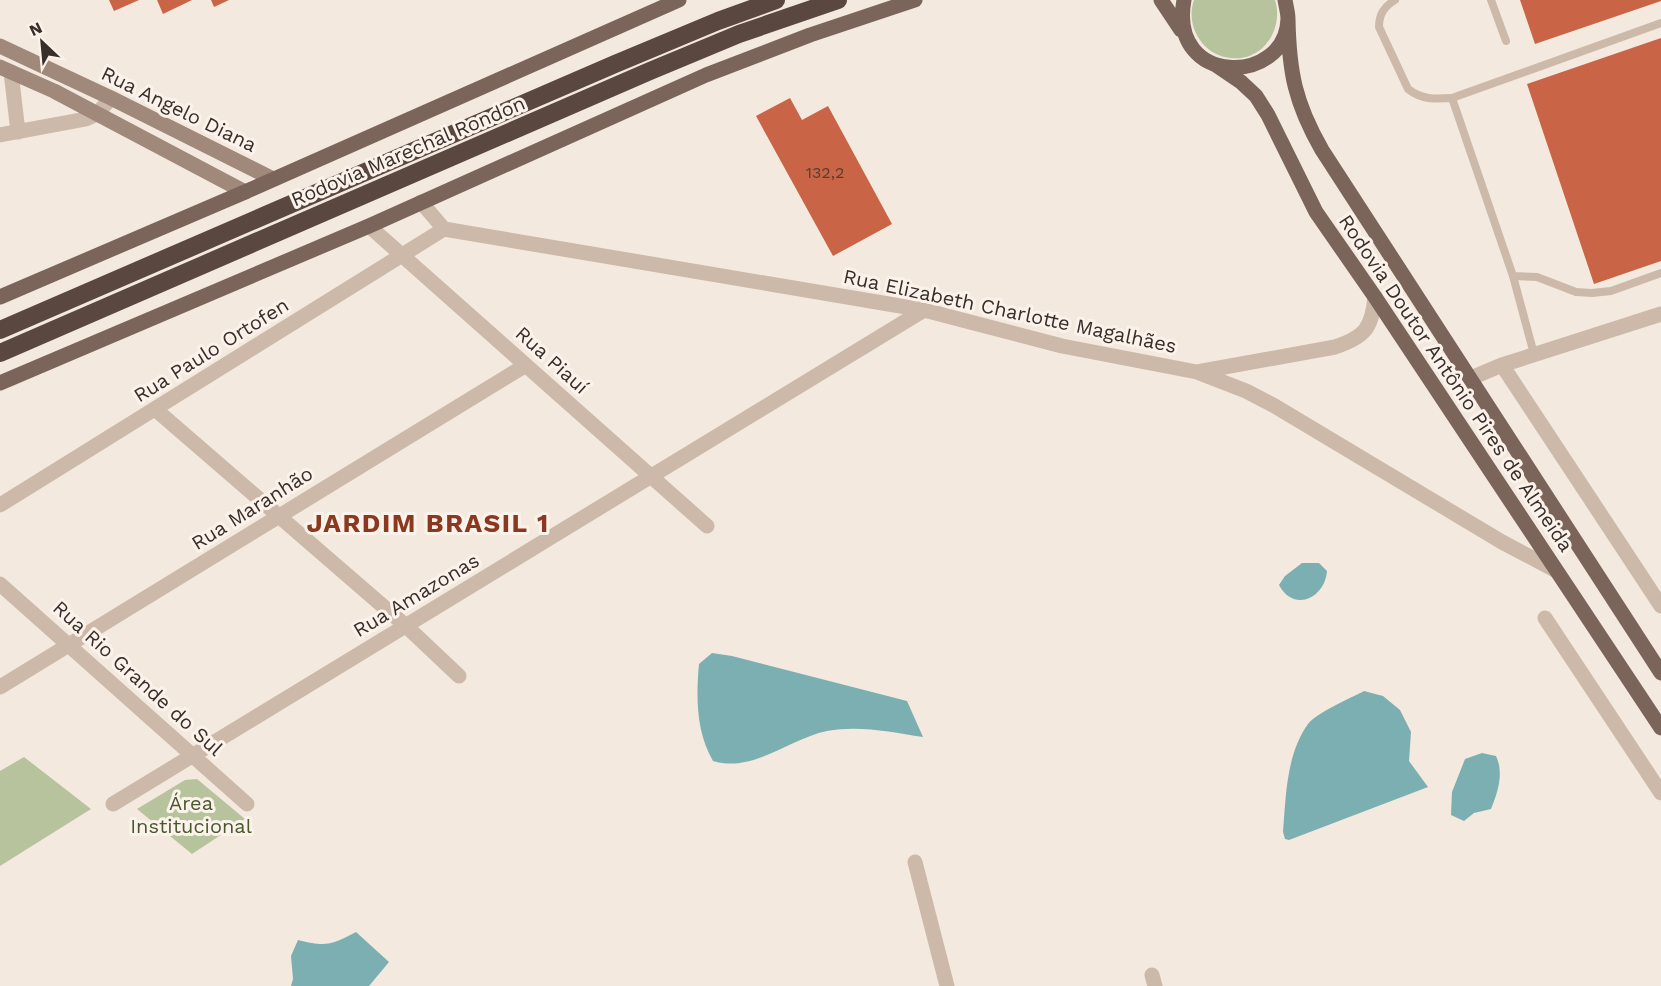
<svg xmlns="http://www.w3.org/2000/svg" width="1661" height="986" font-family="'Work Sans',sans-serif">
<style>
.green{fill:#b7c39d}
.water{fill:#7cafb1}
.building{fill:#c96546}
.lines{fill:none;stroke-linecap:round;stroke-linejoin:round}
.lane{stroke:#ccb9a9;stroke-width:8}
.street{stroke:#ccb9a9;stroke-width:15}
.secondary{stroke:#a0887a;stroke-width:15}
.primary{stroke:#7b655a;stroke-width:15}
.highway{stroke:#5a4840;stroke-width:18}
.labels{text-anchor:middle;stroke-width:6;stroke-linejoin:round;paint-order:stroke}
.number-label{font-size:16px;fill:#5d3c30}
.street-label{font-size:20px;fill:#392e29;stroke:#fbf3eb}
.park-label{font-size:20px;fill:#48582c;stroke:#fbf3eb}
.district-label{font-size:26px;font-weight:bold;letter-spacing:1.5px;fill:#8a3920;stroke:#fbf3eb}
</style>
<rect width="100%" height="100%" fill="#f3e9de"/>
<path class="green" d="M1194,0h81c9,29 -12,62 -45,58 -28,-3 -45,-33 -36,-58z
M24,757l67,52 -91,57v-95z
M197,779l48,40 -53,35 -55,-45 48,-29z"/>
<path class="water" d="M1302,563h17l8,8c-2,27 -33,42 -48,14l6,-9z
M712,653l20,3 175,45 16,36c-32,-5 -64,-12 -96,-6 -39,8 -73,42 -114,30 -17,-29 -17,-64 -14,-97z
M1364,691l19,5 17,14 11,22 -2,29 19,26 -139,53 -4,-1 -2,-7c3,-36 3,-77 25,-108 8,-11 43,-26 56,-33z
M1482,753l14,3c8,17 2,36 -5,53l-17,4 -10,8 -13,-6 1,-23 13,-33z
M356,932l33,30 -20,24h-78l2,-7 -2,-23 7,-16c28,7 34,5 58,-8z"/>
<path class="building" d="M109,0h30l-25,11z
M157,0h35l-29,14z
M211,0h18l-15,7z
M1520,0h141v1l-126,43z
M1661,38v223l-67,23 -67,-200z
M790,98l12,22 26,-14 64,118 -59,32 -77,-140z"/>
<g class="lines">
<path class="lane" d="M1395,0c-11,7 -16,14 -16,27l29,62c14,11 27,10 44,9
M1491,0l15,41
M1513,276l24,1 39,15 16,1 19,-2 50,-18
M1534,354l-21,-78 -61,-178 209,-75"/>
<path class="street" d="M11,72l7,60
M0,135l86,-16 11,-5 14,-16
M421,202l23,27 480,81 138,36 135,26 49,19 27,14 229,137 53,28
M369,226l338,300
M1502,365l159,241
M1197,372l138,-25c30,-10 37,-19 40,-50
M1471,378l31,-13 159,-51
M155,409l251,217 53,50
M0,505l444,-276
M0,584l247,220
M1545,618l116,175
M0,687l526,-322
M113,804l811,-494
M915,862l32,124
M1152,975l3,11"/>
<path class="secondary" d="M0,46l111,52 162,81
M0,67l54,24 191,101"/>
<path class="primary" d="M1161,0l20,30
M1184,0c-16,87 102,86 104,19 0,-6 -2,-13 -3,-19
M1288,19c1,53 7,84 34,131l339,523
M1216,65l25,17 15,14 12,19 48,97 59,85 286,431
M0,297l245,-105 434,-192
M0,383l369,-157 337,-151 104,-40 105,-35"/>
<path class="highway" d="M0,330l615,-266 103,-43 58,-21
M0,353l650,-282 89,-37 99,-34"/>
</g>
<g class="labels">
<g class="number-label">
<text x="825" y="178">132,2</text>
</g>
<g class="street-label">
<text transform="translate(179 109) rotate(26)" y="7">Rua Angelo Diana</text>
<text transform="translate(408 151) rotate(-23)" y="7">Rodovia Marechal Rondon</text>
<text transform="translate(1010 311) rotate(12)" y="7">Rua Elizabeth Charlotte Magalhães</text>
<text transform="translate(211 350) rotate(-32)" y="7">Rua Paulo Ortofen</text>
<text transform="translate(552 360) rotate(42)" y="7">Rua Piauí</text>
<text transform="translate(1456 383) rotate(56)" y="7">Rodovia Doutor Antônio Pires de Almeida</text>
<text transform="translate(252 508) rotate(-32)" y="7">Rua Maranhão</text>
<text transform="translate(416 595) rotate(-31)" y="7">Rua Amazonas</text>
<text transform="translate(138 678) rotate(42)" y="7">Rua Rio Grande do Sul</text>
</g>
<g class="park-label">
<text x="191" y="810">Área<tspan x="191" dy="23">Institucional</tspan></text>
</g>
<g class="district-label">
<text x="428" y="532">JARDIM BRASIL 1</text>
</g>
</g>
<g transform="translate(42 42) rotate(334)" stroke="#fbf3eb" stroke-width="4.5" paint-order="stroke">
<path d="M0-4.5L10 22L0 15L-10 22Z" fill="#392e29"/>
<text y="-9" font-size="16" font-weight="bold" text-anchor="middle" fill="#392e29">N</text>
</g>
</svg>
